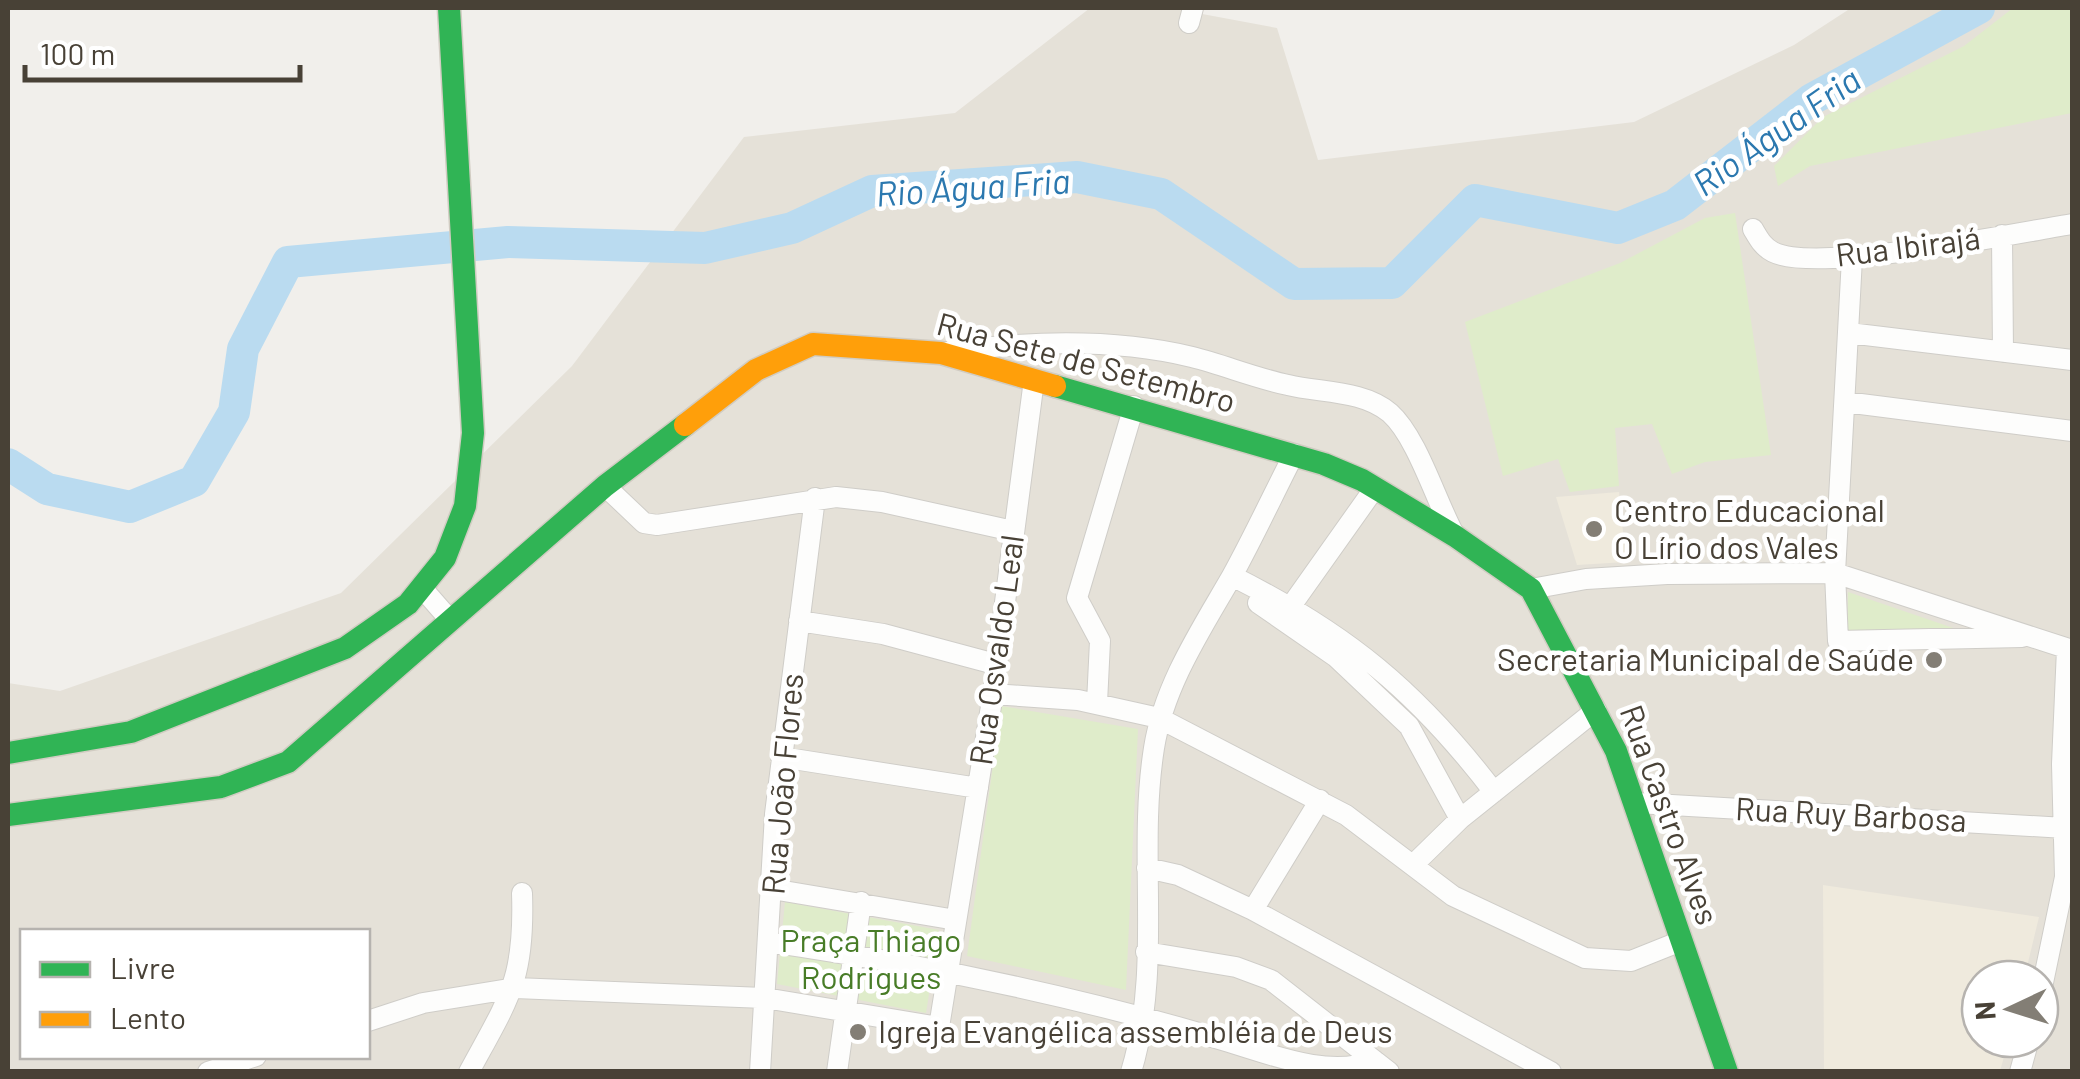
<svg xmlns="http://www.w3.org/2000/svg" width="2080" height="1079" font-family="Barlow,sans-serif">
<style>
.residential{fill:#e5e1d8;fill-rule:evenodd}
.education{fill:#efeadd}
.green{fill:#dfecca}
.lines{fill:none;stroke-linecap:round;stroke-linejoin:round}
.river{stroke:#badbf0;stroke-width:32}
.street-casing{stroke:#cfcdc8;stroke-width:22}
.fast-casing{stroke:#d1ccc2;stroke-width:25}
.slow-casing{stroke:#d1ccc2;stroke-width:25}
.street{stroke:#fdfdfc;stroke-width:20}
.fast{stroke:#30b455;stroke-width:22}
.slow{stroke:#ff9f0a;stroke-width:22}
.poi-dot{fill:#837e75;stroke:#fff;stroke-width:4}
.labels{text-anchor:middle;stroke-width:9;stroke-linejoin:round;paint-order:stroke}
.street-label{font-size:32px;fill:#484136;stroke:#fff}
.poi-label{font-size:32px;fill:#484136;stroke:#fff;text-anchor:start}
.park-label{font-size:32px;fill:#487c27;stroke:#fff}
.water-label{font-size:35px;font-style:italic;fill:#2b78af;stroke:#fff}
</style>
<rect width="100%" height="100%" fill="#f1efeb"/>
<path class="residential" d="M1090,8h80l107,20 41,132 316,-38 160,-77 57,-37h221v1063h-2064v-388l52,8 281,-98 231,-227 172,-229 211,-24zM22,932h346v124h-346zM1980,979h60v60h-60z"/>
<path class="education" d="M1619,492l7,70 -49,3 -21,-68z
M1823,885l216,32 -15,62h-44v60h29l-9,32h-176z"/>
<path class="green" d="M2013,8h59v105l-262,53 -32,20 -4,-20 49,-49 141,-71z
M1735,213l36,242 -66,7 -33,12 -20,-50 -37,4 4,58 -49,6 -12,-33 -55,17 -38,-154 155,-59 85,-45z
M1848,592l117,40 -118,1z
M1001,706l137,23 -12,261 -159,-34z
M785,902l154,28 -13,83 -149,-29z"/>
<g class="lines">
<path class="river" d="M8,464l39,25 83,18 64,-26 40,-69 9,-63 45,-87 220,-20 197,6 87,-20 80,-37 205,-14 84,17 133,90 98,-1 83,-83 143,28 57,-23 137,-106 167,-91"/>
<g class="street-casing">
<path id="street" d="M1189,23l4,-15
M1753,229c6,10 10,18 20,23 43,22 243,-19 299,-28
M2002,235l1,117
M1852,258l-17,315 3,68 184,-4
M1849,333l223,27
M948,352c80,-11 165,-14 244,5 32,8 63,21 96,28 33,8 75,5 102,28 27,24 46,88 64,121
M1845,402l227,29
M605,486l39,37 13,2 179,-28 46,5 131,29
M1232,576c114,57 185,115 262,216
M422,588l28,32
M1531,589l55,-10 81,-5 168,-1 237,77
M1258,603l78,54 73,69 51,93
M1291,606l83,-117
M799,621l84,13 112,30
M993,694l85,6 81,18 187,97 107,81 132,62 46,3 50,-20
M1097,703l3,-62 -23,-43 57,-192
M781,757l197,31
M1637,803l428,25
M1414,864l46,-45 136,-109
M1147,868l31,7 75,35 298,162
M772,889l184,31
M1253,910l67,-110
M770,942c156,23 308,54 459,100 43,13 103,37 145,18
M1146,952l90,15 35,13 118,92
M2040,997l25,-120 -3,-113 5,-115
M368,1021l55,-18 92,-15 250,10 174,29 54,-333 41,-314
M208,1072l48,-16
M469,1072c40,-74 56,-92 53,-179
M760,1072l15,-258 40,-316
M837,1072l24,-170
M1131,1072c32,-105 6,-217 23,-324 10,-63 47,-118 78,-172 22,-40 41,-81 62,-122
M2020,1072l9,-33"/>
</g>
<g class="fast-casing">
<path id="fast" d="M1055,386l269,78 38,16 93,56 76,53 85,162 111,321
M8,753l123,-21 214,-84 63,-44 37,-46 20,-52 8,-73 -24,-425
M8,815l213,-28 67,-25 317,-276 80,-61"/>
</g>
<g class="slow-casing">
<path id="slow" d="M685,425l71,-55 57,-26 128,9 114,33"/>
</g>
<use href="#street" class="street"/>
<use href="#fast" class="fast"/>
<use href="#slow" class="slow"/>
</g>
<g class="poi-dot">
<circle cx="1594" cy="529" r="10"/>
<circle cx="1934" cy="660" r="10"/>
<circle cx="858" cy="1032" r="10"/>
</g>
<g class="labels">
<g class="street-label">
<text transform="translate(1908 247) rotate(-7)" y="11">Rua Ibirajá</text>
<text transform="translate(1086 363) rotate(15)" y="11">Rua Sete de Setembro</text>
<text transform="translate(997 650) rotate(-82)" y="11">Rua Osvaldo Leal</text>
<text transform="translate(783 784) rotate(-85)" y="11">Rua João Flores</text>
<text transform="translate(1669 815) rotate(70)" y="11">Rua Castro Alves</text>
<text transform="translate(1851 815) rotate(3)" y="11">Rua Ruy Barbosa</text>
</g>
<g class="poi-label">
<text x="1614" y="522">Centro Educacional<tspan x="1614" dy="37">O Lírio dos Vales</tspan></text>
<text x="1914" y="671" text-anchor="end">Secretaria Municipal de Saúde</text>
<text x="878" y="1043">Igreja Evangélica assembléia de Deus</text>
</g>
<g class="park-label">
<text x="871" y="952">Praça Thiago<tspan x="871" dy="37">Rodrigues</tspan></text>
</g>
<g class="water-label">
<text transform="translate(1777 132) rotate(-35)" y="12">Rio Água Fria</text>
<text transform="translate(973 188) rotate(-4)" y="12">Rio Água Fria</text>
</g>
</g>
<rect width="2080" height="1079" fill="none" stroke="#484136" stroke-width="20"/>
<rect x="20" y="929" width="350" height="130" fill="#ffffff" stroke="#b6b3af" stroke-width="2.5"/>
<rect x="40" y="962" width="50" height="15" fill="#30b455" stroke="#b6b3af" stroke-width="2.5"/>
<text x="110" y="979" font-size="30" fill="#484136">Livre</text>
<rect x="40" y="1012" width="50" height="15" fill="#ff9f0a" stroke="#b6b3af" stroke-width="2.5"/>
<text x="110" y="1029" font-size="30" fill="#484136">Lento</text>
<g transform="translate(2010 1009) rotate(266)"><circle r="48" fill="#ffffff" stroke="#b6b3af" stroke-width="2.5"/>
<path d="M0-8L18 38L0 25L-18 38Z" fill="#837e75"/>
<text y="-15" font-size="28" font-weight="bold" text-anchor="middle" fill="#484136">N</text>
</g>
<path d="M25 65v15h275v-15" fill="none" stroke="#484136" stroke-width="5"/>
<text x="40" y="65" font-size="30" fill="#484136" stroke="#ffffff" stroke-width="8" paint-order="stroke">100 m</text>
</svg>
